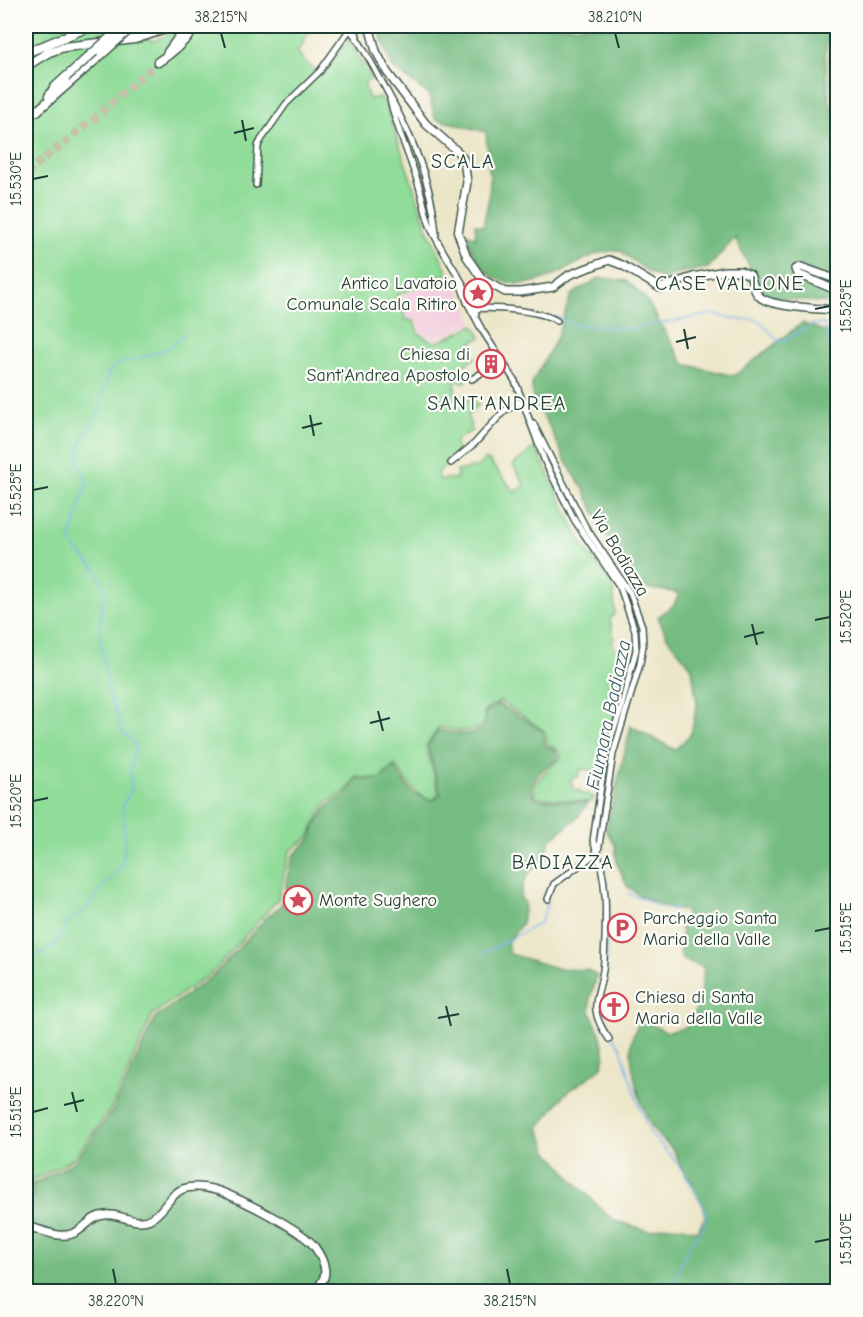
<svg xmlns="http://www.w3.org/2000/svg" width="863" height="1317" font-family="'Comic Neue',sans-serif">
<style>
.built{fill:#f3cfdf}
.green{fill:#90dc99;stroke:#588c66;stroke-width:1.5}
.forest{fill:#74bc81;stroke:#4a7c5a;stroke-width:1.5}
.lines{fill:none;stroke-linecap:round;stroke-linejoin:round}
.stream{stroke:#7eb3ec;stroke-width:1.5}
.highway-tunnel{stroke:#c3c4ab;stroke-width:8;stroke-dasharray:8 4;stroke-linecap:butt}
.minor-casing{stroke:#3e564a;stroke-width:8}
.major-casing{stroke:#3e564a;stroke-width:10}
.highway-casing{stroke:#3e564a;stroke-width:11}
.minor{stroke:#fff;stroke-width:5}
.major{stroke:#fff;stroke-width:7}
.highway{stroke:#fff;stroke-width:8}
.highway-bridge-casing{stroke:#3e564a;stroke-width:11;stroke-linecap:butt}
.highway-bridge{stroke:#fff;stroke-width:8}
.ticks{fill:none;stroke:#1f3d34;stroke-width:2}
.labels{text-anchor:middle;stroke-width:4.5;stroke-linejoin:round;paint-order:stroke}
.poi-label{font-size:18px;fill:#1f3d34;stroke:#fdfcf7;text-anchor:start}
.street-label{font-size:18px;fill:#1f3d34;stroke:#fdfcf7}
.neighbourhood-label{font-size:20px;letter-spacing:1.5px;fill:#1f3d34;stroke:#fdfcf7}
.water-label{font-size:20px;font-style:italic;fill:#3c606b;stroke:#fdfcf7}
.neatline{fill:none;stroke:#1f3d34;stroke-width:2}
.ticks-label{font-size:15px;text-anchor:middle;fill:#1f3d34}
</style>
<rect width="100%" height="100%" fill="#fdfcf7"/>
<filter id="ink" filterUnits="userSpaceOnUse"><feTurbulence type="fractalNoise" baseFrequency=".0167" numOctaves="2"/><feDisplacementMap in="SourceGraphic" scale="12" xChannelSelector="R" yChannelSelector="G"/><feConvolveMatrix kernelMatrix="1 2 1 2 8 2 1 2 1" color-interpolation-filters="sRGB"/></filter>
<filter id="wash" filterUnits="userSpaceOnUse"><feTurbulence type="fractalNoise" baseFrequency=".008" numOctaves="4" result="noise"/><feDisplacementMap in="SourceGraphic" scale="24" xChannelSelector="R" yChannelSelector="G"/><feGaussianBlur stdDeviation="1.35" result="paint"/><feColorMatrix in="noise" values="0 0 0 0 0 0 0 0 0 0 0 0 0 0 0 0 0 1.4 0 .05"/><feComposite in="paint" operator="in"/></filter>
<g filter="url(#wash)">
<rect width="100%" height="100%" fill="#ece6c9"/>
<path class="built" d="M452,273l21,50 -37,17 -16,-8 -5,-13 -7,1 -9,-22z"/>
<path class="green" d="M26,26h108l19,15 33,-15h130l-14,14 2,4 -7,7 8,11 18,13 26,-36 22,40 -7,5 5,15 12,-2 4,6 42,124 21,46 -51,22 9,25 8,1 4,12 15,9h5l36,-17 7,12 -10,6 -2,4 6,11 -14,9 5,15 -11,-1v12l24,11 -11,12 4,15 -14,7 -3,6 3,8 -19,19v9l18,-2v-7l20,-4 7,-7h4l27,32 10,-7 -12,-20 22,-18 48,99 30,39 2,29 -5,5 4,20 -2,3 15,27 -8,36 -18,42 -4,24 -16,-2 -3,8 -8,2 4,11h6l1,4h8l2,3h4l-4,5 -55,-5 -2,-9 8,-13 19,-17 -2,-7 -12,-7 -2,-13 -45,-30 -16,10v13c-15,11 -28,7 -45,3l-13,19 13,48 -8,7 -17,-10 -19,-26 -15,14 -24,-2 -10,14 -22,14 -15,32 -19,14 -12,48 -64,72 -61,43 -41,93 -39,52 -42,22 1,16 -4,9h-2z
M830,26h7v92c-8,-32 -10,-60 -7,-92z"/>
<path class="forest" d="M377,26l55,2 3,-2h43l20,5 3,-5h328l-4,27 1,18 2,22 10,38 -1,171 -8,1 -59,-6 -9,-7 -26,-52 -27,30 -29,5 -15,7 -17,-9 -28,-21c-7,1 -16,1 -23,4 -34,15 -76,49 -111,16 -9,-8 -14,-26 -20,-37l11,4 -1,-13 8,2 6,-28 1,-18 -4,-48 -51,-13 -6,-24 -37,-28z
M599,278l28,3 18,17 39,66 50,12 68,-53 35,13v955l-811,1v-83h3l5,-12 -1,-13 41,-22 40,-53 41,-91 61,-45 49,-54 15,-13 6,-12v-12l7,-26 18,-18 5,-14 11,-17 20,-14 10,-14h22l15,-12 18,26 20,8 9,-6 -13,-49 10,-16c20,4 31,8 47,-4v-14l14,-8 44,27 2,15 11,5 2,8 -18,13 -9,16 4,11 53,4 -11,15 -27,22 -5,20c-17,12 -21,17 -25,37l5,6 -3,20 -15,20 3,11 50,15 28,1 9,6 -7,22v13l11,25 4,21 -4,11 -37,27 -25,33 9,23 25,29 33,34 10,7 34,10c14,-7 31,-6 46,0 22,-24 -3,-31 -5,-51 -10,-8 -10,-16 -16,-27 -4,-8 -14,-13 -19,-20 -15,-21 -28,-68 -24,-93 1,-7 6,-15 9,-21l25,13 19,-4c15,-18 17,-38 19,-61l-21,-7 -3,-8 2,-10 -1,-17 6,-14 -15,-2 -18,-7 -15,-7 -12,-9 -10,-23 -2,-18 -9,-15 25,-104 44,24 16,-16 6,-29 -5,-37 -25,-31 -9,-20 16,-12 5,-12 -34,-5 -6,-4 -16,-15 -40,-81 -17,-26 -18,-38 -15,-24 -1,-17 25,-46 14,-42z"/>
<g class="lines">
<path class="stream" d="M399,120l29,79
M556,317l16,7 60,5 80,-15 29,6 11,-1 8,2 19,21c15,-4 30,-21 45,-18l6,21 8,6
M542,447l36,74
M636,670l3,-13
M611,753l5,-18
M601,800l9,-42
M598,837v-8
M628,894l14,4 20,10 15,1
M484,953l56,-30 9,-23
M26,966l8,-10 15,-7 9,-8 11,-20 18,-12 13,-19 20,-21 4,-13 1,-16 -2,-36 9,-14 -2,-19 6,-25 -1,-3 -12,-10 -14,-39 -10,-63 6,-44 -10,-19 -19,-18 -6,-11 17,-55c-1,-9 -8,-17 -8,-26 -1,-18 13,-32 20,-47 6,-14 4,-29 11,-41 15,-11 34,-12 51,-19 10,-4 17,-10 24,-17
M606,972l2,-40
M600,997v19
M603,1023l18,25 15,49 14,36 25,27 15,22 16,29 -3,17 -14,17 -15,35 -11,12"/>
</g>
</g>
<g filter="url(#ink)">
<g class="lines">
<path class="highway-tunnel" d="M26,123l11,-12
M26,173l74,-59 58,-52"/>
<g class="minor-casing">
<path id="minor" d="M348,26c4,7 9,12 13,19 34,59 70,120 75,189
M354,26l3,10
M390,100c7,29 19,55 28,83 5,15 7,31 13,45 13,30 36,55 45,86
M256,185l2,-39 3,-6 25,-36 34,-33 30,-42
M459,280l8,22 15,28 33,51 30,81 30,59 45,66 15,44 1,19 -16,62 -14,39 -13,90c16,36 13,80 11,119 -1,35 -21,43 5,79
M473,309c19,-2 68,1 84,12
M472,379l30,-19
M533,423l52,103 45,67 12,33 1,19 -3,19 -27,90 -15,98
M451,463l24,-20 29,-32 18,-10
M548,899l6,-15 44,-32"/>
</g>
<g class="major-casing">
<path id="major" d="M369,26l7,25 11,21 39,52 32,28 6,8 3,22 -9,51 9,24 15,22 23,13h16l32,-5 16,-12 40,-15 13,5 38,23 33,-11 32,-6h15l10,4c3,6 3,16 9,21 9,11 63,13 79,14
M838,280l-37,-13 -5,2 2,5 40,17
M26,1226c16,3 35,16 52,5 10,-6 14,-15 27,-16 15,-2 30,11 45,4 14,-6 19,-25 33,-30 11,-4 26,-1 36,2 21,8 82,38 95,55 12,17 18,33 -3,46"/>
</g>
<g class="highway-casing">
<path id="highway" d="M168,52l19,-26
M26,53l65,-27
M158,62c16,-10 27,-21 39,-36
M26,66l23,-14 15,-5 71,-8 39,-13
M49,96l5,-8 12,-11
M37,111l65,-57"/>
</g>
<use href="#minor" class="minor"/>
<use href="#major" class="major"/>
<use href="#highway" class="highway"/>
<g class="highway-bridge-casing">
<path id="highway-bridge" d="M102,54l31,-28
M66,77l57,-51"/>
</g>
<use href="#highway-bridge" class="highway-bridge"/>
</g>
</g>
<path class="ticks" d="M221,33l4,15M615,33l4,15M242,120l4,21M234,133l20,-5M33,179l15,-3M815,309l15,-3M684,329l4,20M676,342l20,-5M310,415l4,21M302,428l20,-5M33,490l15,-3M815,620l15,-3M752,624l5,21M744,637l20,-5M378,711l5,20M370,723l20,-5M33,801l15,-3M815,931l15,-3M446,1006l5,20M438,1018l21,-4M72,1092l5,20M64,1105l20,-5M33,1112l15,-4M815,1242l15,-3M113,1269l3,15M507,1269l3,15"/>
<defs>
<g id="sight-ring" transform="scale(1.5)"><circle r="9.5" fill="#fdfcf7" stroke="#d1495b" stroke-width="1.5"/><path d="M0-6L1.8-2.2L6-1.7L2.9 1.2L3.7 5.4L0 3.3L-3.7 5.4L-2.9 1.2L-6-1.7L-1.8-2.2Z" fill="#d1495b"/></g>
<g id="building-ring" transform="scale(1.5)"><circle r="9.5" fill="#fdfcf7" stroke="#d1495b" stroke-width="1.5"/><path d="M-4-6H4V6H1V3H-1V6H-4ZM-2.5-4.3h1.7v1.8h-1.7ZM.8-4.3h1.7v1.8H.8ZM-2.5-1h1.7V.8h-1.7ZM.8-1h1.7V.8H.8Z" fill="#d1495b"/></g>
<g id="parking-ring" transform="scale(1.5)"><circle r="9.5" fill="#fdfcf7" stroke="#d1495b" stroke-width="1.5"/><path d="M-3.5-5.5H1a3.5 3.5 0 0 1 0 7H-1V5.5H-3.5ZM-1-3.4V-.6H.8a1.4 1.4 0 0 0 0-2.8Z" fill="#d1495b"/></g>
<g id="church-ring" transform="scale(1.5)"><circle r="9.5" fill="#fdfcf7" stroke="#d1495b" stroke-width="1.5"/><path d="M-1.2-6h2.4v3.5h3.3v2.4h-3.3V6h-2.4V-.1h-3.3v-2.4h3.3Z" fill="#d1495b"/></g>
</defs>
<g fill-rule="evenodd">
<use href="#sight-ring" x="478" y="293"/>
<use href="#building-ring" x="491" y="364"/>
<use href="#sight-ring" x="298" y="900"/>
<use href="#parking-ring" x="622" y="928"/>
<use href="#church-ring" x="614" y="1007"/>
</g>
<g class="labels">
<g class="poi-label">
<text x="457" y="289" text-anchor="end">Antico Lavatoio<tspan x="457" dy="21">Comunale Scala Ritiro</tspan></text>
<text x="470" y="360" text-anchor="end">Chiesa di<tspan x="470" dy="21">Sant'Andrea Apostolo</tspan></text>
<text x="319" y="906">Monte Sughero</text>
<text x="643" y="924">Parcheggio Santa<tspan x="643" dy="21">Maria della Valle</tspan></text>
<text x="635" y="1003">Chiesa di Santa<tspan x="635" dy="21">Maria della Valle</tspan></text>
</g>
<g class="street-label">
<text transform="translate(620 553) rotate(59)" y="6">Via Badiazza</text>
</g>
<g class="neighbourhood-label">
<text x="463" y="168">SCALA</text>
<text x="730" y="290">CASE VALLONE</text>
<text x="497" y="410">SANT'ANDREA</text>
<text x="563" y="869">BADIAZZA</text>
</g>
<g class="water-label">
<text transform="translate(608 715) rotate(-78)" y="7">Fiumara Badiazza</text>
</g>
</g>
<rect width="863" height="1317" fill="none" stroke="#fdfcf7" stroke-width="66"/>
<rect x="33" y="33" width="797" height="1251" class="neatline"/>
<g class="ticks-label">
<text x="221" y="22">38.215°N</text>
<text x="615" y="22">38.210°N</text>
<text transform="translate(16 179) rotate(-90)" y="5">15.530°E</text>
<text transform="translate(846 306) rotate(-90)" y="5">15.525°E</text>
<text transform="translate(16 490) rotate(-90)" y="5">15.525°E</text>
<text transform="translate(846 617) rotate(-90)" y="5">15.520°E</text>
<text transform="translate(16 801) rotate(-90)" y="5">15.520°E</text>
<text transform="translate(846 928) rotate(-90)" y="5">15.515°E</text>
<text transform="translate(16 1112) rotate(-90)" y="5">15.515°E</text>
<text transform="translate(846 1239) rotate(-90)" y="5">15.510°E</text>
<text x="116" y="1306">38.220°N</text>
<text x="510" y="1306">38.215°N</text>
</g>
</svg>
